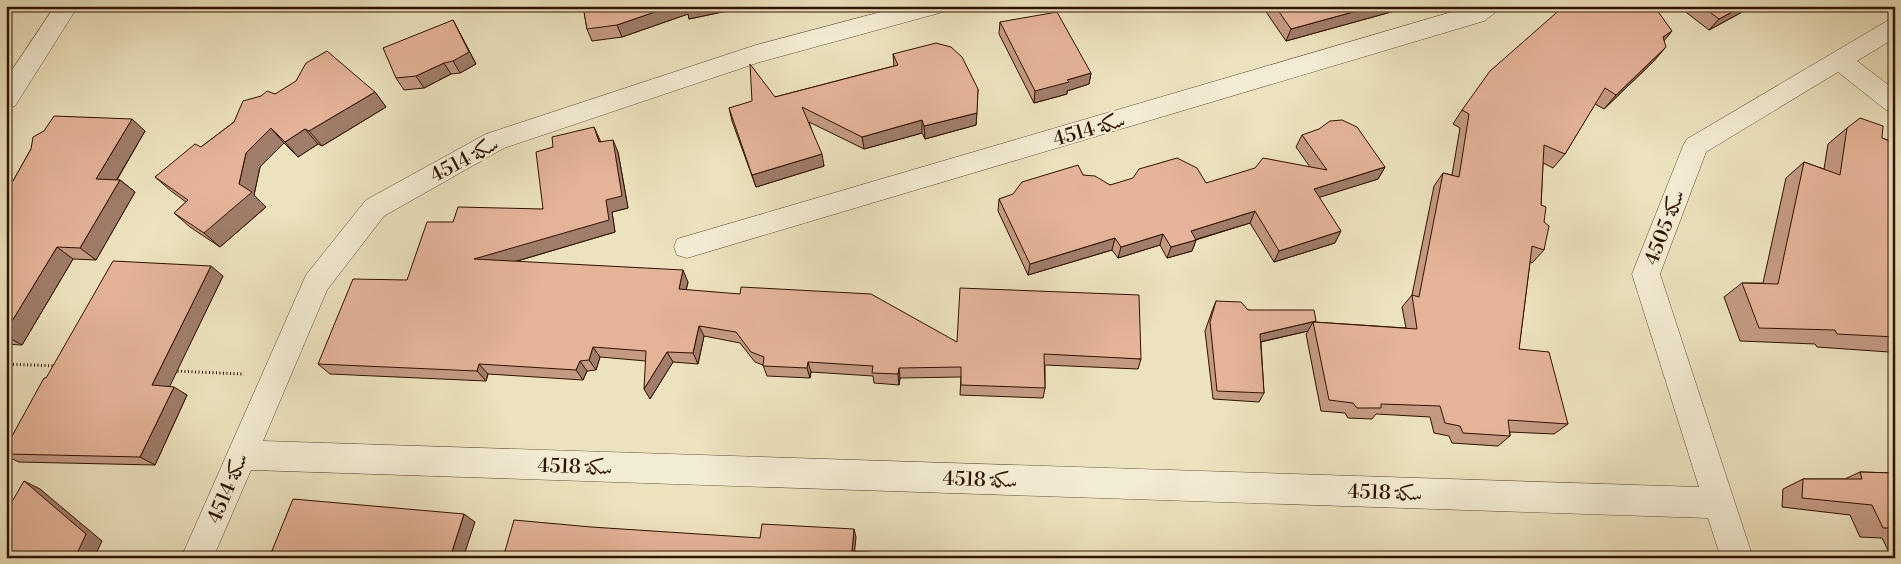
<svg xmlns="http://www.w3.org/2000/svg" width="1901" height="564" font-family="'Libre Bodoni',Amiri,serif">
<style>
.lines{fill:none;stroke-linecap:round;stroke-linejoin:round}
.minor-casing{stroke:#5f462f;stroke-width:1}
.path{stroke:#301200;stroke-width:3;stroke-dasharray:1 2.5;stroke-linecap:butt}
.minor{fill:#f3ecd4;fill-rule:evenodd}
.wall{fill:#c49a83;stroke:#301200}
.shaded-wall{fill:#a07d6a;stroke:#301200}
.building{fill:#e4b398;stroke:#301200}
.labels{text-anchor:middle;stroke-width:4.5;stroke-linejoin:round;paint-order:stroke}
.street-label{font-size:20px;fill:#301200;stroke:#f3ecd4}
</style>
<rect width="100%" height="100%" fill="#ece2bd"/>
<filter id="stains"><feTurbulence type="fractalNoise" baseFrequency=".004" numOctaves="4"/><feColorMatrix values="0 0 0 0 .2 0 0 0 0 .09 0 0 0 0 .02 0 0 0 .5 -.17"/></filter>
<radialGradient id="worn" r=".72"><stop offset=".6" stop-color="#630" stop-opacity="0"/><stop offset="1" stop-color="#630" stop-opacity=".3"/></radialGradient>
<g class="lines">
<g class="minor-casing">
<path id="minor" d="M55,6h23l-63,100 -9,2v-29z
M903,6h43l-3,6 -183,50 -256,86 -120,68 -57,74 -64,151 1436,46 -67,-213 51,-128 4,-7 200,-118 8,-2v19l-38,23 38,29v22l-9,-2 -48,-38 -132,80 -46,122 93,284h-32l-13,-40 -1457,-48 -38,88h-32l125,-283 60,-75 120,-66 270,-89z
M1472,6h27l-3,6 -12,9 -797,237 -10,-3 -3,-8 3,-8 10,-3z"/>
</g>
<path class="path" d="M6,364l50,2
M174,371l69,3"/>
<use href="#minor" class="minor"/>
</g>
<path class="wall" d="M583,6l163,1 -57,12 -1,-5 -66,23 -30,4 -5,-12z
M1262,6h148l-1,1 -123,34z
M1678,6h71l-5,5 -35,19z
M453,20l23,44 -16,9 -9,1 -27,14 -20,2 -8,-12z
M1000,22l91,51 -2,11 -22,7v3l-33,9 -35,-69z
M1664,41l-10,20 -50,48 -9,-5 -30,50 -12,14 -10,-5 -2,42 3,17v28l-12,13 -2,-1 -11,87 49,75 -14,10 -44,-2v4l-12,10 -46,-3 -3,-7 -15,-3 -4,-16 -54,-3 -4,5 -24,-1 -3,-5 -24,-2 -15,-77 2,-3 -47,11 3,51 -5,9 -46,-3 -8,-68 7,-20 4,-10 32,9 68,11 -1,1 91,6 -4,-21 10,-12 22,-109 9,-13 9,2 8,-47 -7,-4 9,-14z
M893,54l85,35 -2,36 -51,14 -3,-6 -58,16 -55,-27 15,44 -68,21 -24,-66 -3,-13 46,-11 119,-31z
M375,92l11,15 -64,39 -4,-2 -20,13 -14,-14 -24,24 -6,28 12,12 -46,40 -30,-20 -16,-14 12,-11 -15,-11 -16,-14 46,-30 33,-25 27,-26 14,-2z
M1847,128l35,10 13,5v205l-6,4 -72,-5 -2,-3 -75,-3 -16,-44 18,-14h21l23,-105 18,-16 20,7 4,-25z
M145,131l-28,49h3l15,12 -39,68 -23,-1 -51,86 -16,-1v-163h7l18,-32z
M1302,135l83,32 -7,12 -59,18 16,46 -61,19 -24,-39 -54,17 -4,11 -25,7 -7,-13 -42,13 -6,-8 -84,25 -30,-64 1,-12 84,-24 27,10 96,-2 104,-16 -14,-20z
M600,142l18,10 10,56 -16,4 3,20 -101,30 174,20 -2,8 271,52 184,17 -3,10 -93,-4v23l-2,10 -83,-3 1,-18 -61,1 -1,7 -25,-2 -1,-7 -62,-4 -1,6 -43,-2 -4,-11 -8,-3 -15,-19 -36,-7 -6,28 -25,-2 -23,37 -4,-38 -46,-4 -4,13 -9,1 -4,9 -95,-6 -2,7 -156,-7 -12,-10 89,-84 46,-58 90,-13z
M223,276l-54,110 18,9 -32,70 -136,-3 -13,-6v-9l40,-69z
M1860,472l35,1v85h-3l-10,-20 -22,-1 -10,-22 -68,-8 1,-18 20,-10h42z"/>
<path class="shaded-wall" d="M672,6h74v1l-57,12 -1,-5 -66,23 -5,-12z
M1375,6h35l-1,1 -123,34 5,-12z
M1743,6h6l-5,5 -35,19 10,-11z
M453,20l23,44 -16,9 -7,-12z
M1672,31l-12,15 3,-9z
M1666,47l-12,14 -50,48 12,-14z
M444,63l7,11 -27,14 -8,-12z
M1091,73l-2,11 -22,7v3l-33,9 1,-12 32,-11z
M375,92l11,15 -64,39 -13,-15z
M977,113l-1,12 -51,14 -1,-13z
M132,119l13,12 -35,60 -14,-12z
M922,120v13l-58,16 -2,-12z
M594,127l6,13 5,15 -6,-13z
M271,128l13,15 -24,24 -6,28 12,12 -46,40 -16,-14 35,-49 7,-31z
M305,129l13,15 -20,13 -13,-15z
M613,140l5,12 10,56 -16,4 3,20 -132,39 -9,-12 132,-59z
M822,154l2,12 -68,21 -4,-12z
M1385,167l-7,12 -70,22 6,-12z
M120,180l15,12 -39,68 -16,-12z
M1255,211l-5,12 -63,19 4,-11z
M1341,231l-6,12 -61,19 5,-11z
M1163,234l-3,11 -42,13 3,-11z
M1115,238l-3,12 -84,25 2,-11z
M1196,240l-4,11 -25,7 4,-11z
M57,247l16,12 -51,86 -16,-9v-5z
M211,266l12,10 -57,118 -14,-9z
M683,270l5,12 -4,18 -5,-11z
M1316,321l-2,3 -1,-2 -5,9 -53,12 5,-9z
M699,326l5,10 -6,28 -5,-11z
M593,347l7,10 -4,13 -7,-10z
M667,352l6,10 -23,37 -6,-10z
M580,361l7,10 -4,9 -7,-10z
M808,362l3,10 -1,6 -3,-10z
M479,364l9,10 -2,7 -9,-10z
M899,368l1,10 -1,7 -1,-11z
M174,387l13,8 -32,70 -15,-8z
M24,481l16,8 62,52 -8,17h-19z
M464,514l11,8 -12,36h-13z
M854,529l2,8 -2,21 -2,-7z"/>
<path class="building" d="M583,6h89l-55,19 -30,4z
M1275,6h100l-84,23z
M1564,6h90l18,25 -9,6 3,10 -50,48 -11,-7 -40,66 -21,-9 -3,60 5,2 -2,15 5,4 -5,24 -12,-4 -13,103 30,3 19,72 -60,-4 2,16 -47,-3 -3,-7 -15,-3 -5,-17 -59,-2v4h-24l-4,-5 -24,-3 -16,-78 104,7 -5,-34 7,2 24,-124 16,4 10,-63 -7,-4 28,-39z
M1702,6h41l-24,13z
M1057,12l34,61 -24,7 2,2 -34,9 -35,-69z
M453,20l16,32 -16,9 -9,2 -28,13 -20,2 -13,-30z
M936,43l15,4 11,10 16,32 -1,24 -53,13 -2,-6 -60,17 -60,-30 20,47 -70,21 -23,-67 23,-7 -2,-37 25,33 123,-32 -5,-11z
M327,51l48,41 -66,39 -4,-2 -20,13 -14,-14 -25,25 -7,31 13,8 -48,41 -30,-20 14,-13 -33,-23 40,-33 6,3 33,-25 9,-21 18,-5 6,-5 8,3 21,-13 10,-18z
M54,116l78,3 -36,60 24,1 -40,68 -23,-1 -51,84v-150h7l18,-32 2,-12 11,-6z
M1860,118l23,8 -1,12 13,5v194l-58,-3 -2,-4 -76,-2 -17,-45 36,1 26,-122 36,13 7,-47z
M1342,120l15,7 28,40 -71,22 27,42 -62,20 -24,-40 -64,20 5,9 -25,7 -8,-13 -42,13 -6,-9 -85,26 -31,-65 14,-5 9,-12 56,-17 5,10 12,1 15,9 23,-7 6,-9 38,-11 20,10 9,15 49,-15 8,-10 64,12 -25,-35 17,-6 11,-8z
M594,127l5,15 14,-2 9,56 -16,4 3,20 -135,39 209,11 -4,19 61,5 1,-7 130,7 86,48 3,-54 179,7 2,64 -97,-5 1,34 -84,-3v-18l-62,1 -1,6 -26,-1 1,-7 -65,-4 -1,6 -44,-2 1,-9 -13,-5 -15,-20 -37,-6 -6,27 -26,-1 -23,37 2,-38 -53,-4 -4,13 -9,1 -4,9 -97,-6 -2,7 -159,-7 35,-85 54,1 20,-58h26l5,-15 85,2 -7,-57 17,-5 -1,-10z
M113,261l98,5 -59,119 22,2 -34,70 -134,-3v-7l38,-69h2z
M1216,301l25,1 7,8h66l2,11 -56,13 4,59 -47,-2 -7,-69z
M1860,472l35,1v55h-12l-11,-23 -70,-7 1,-19h59z
M24,481l62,53 -11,24h-69v-46z
M293,499l171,15 -14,44h-181z
M514,520l77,7 169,11 2,-14 92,5 -2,22 104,7h-453z
M1029,555l61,3h-61z"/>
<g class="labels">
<g class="street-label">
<text transform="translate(1089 129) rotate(-16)" y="7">سكة 4514</text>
<text transform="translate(464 159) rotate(-28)" y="7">سكة 4514</text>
<text transform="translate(1664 227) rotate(-69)" y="7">سكة 4505</text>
<text transform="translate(575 466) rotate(2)" y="7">سكة 4518</text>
<text transform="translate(980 479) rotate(2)" y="7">سكة 4518</text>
<text transform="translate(227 488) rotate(-67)" y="7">سكة 4514</text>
<text transform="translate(1385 492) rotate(2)" y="7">سكة 4518</text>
</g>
</g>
<rect width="1901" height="564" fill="none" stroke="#ece2bd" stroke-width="25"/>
<rect x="8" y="8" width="1886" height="549" fill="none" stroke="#301200" stroke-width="2.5"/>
<rect x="12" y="12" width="1876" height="539" fill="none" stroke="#301200"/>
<rect width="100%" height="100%" filter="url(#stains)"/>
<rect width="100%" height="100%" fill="url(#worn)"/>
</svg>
